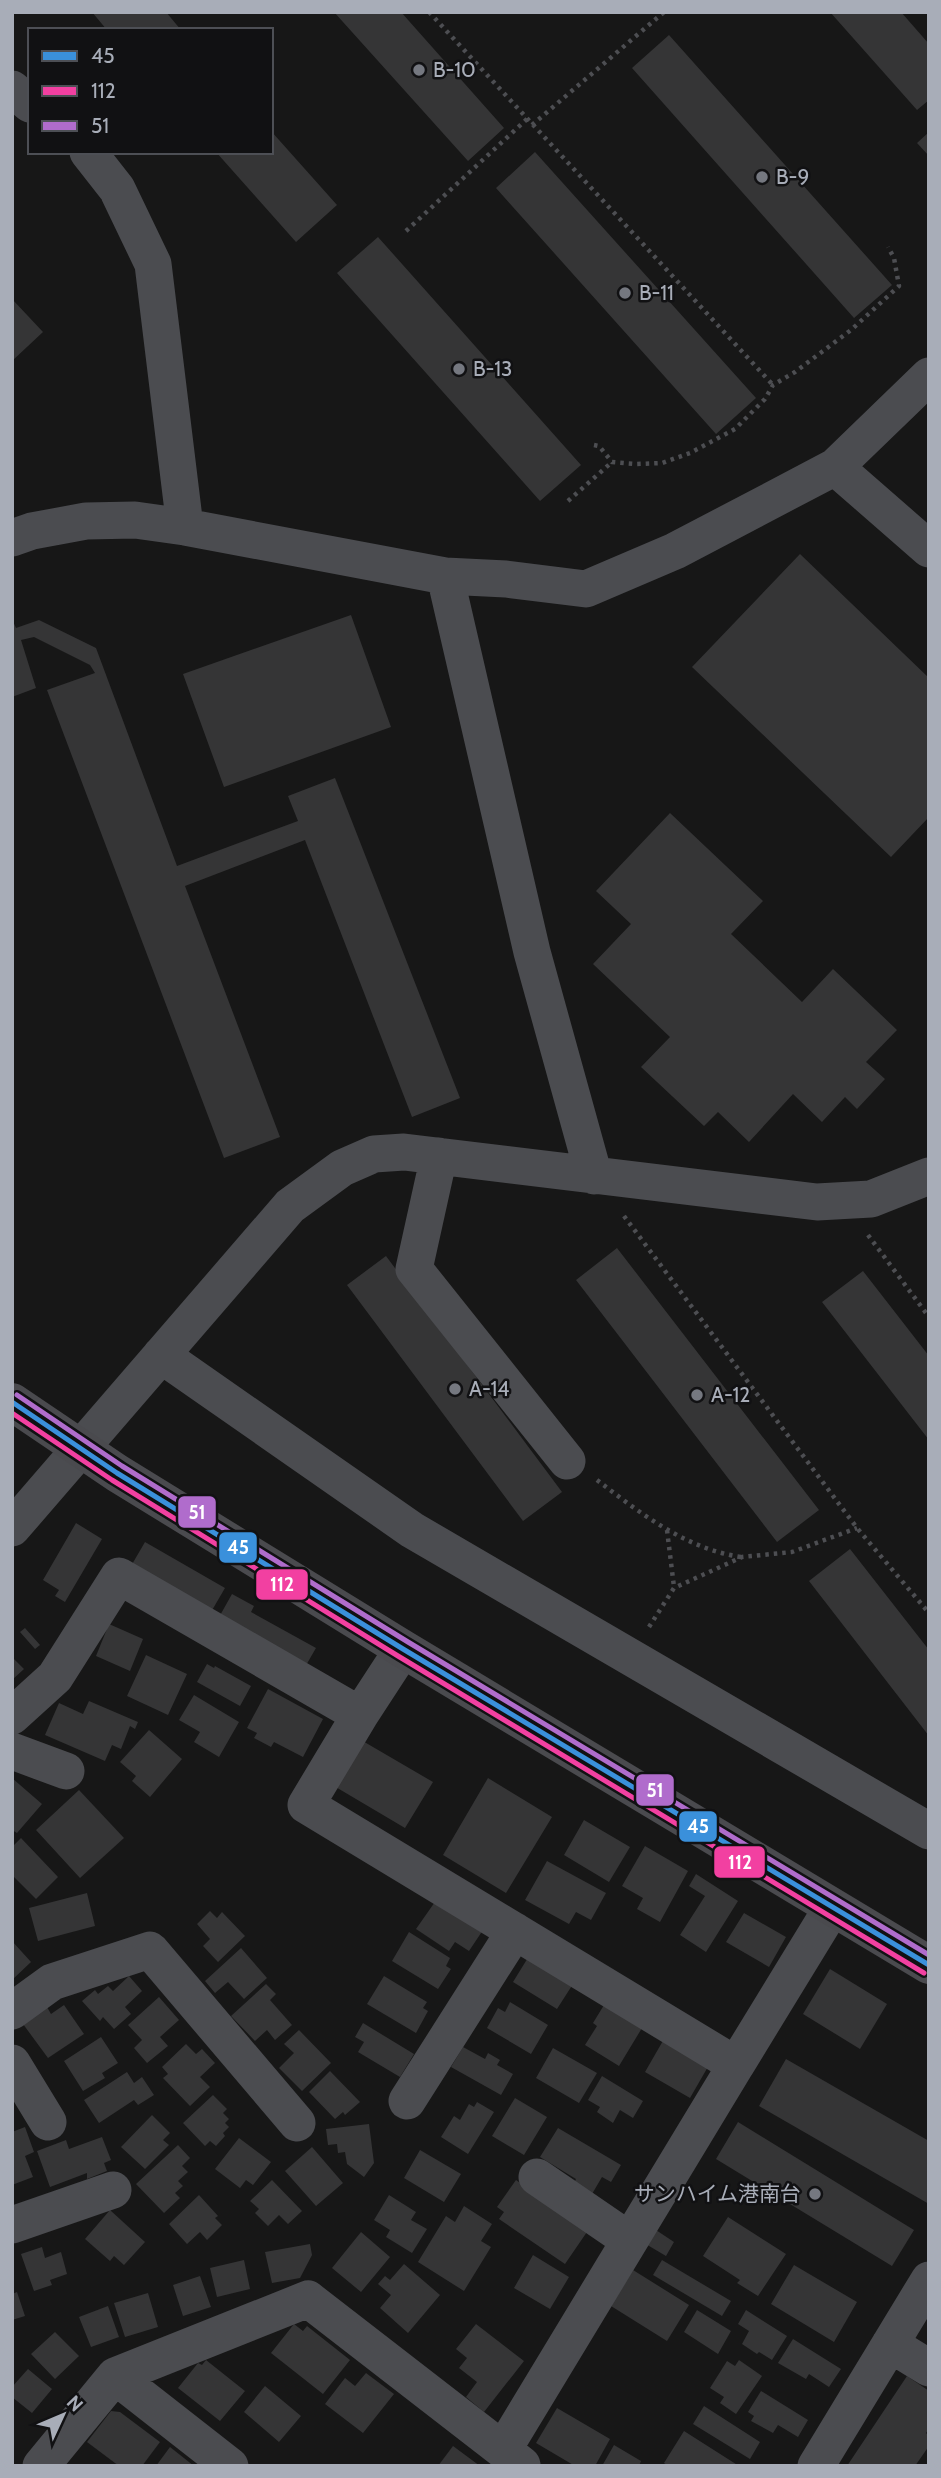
<svg xmlns="http://www.w3.org/2000/svg" width="941" height="2478" font-family="Cabin,'Noto Sans JP',sans-serif">
<style>
.building{fill:#353536}
.lines{fill:none;stroke-linecap:round;stroke-linejoin:round}
.path{stroke:#4d4e52;stroke-width:4.5;stroke-dasharray:3.5 5;stroke-linecap:butt}
.street{stroke:#4b4c50;stroke-width:37}
.secondary{stroke:#4a4a4e;stroke-width:38}
.bus-1-casing{stroke:#111113;stroke-width:10}
.bus-2-casing{stroke:#111113;stroke-width:10}
.bus-3-casing{stroke:#111113;stroke-width:10}
.bus-1{stroke:#3a90db;stroke-width:5}
.bus-2{stroke:#f240a1;stroke-width:5}
.bus-3{stroke:#b06ccc;stroke-width:5}
.poi-dot{fill:#757880;stroke:#111113;stroke-width:2.5}
.labels{text-anchor:middle;stroke-width:5;stroke-linejoin:round;paint-order:stroke}
.poi-label{font-size:21px;fill:#a8adb8;stroke:#111113;text-anchor:start}
.line-badge{stroke:#111113;stroke-width:2.5}
.badge-label{font-size:19px;text-anchor:middle;font-weight:bold;fill:#fff}
</style>
<rect width="100%" height="100%" fill="#171717"/>
<path class="building" d="M92,12h74l15,18h-74z
M334,12h67l103,116 -36,33z
M830,12h71l28,32v56l-12,10z
M669,35l223,250 -38,33 -222,-250z
M271,131l66,74 -41,37 -80,-90h55z
M929,132v24l-12,-13z
M535,152l221,246 -40,36 -220,-246z
M378,237l203,228 -41,36 -203,-228z
M12,299l31,33 -31,29z
M800,554l129,124v139l-38,40 -199,-190z
M351,615l40,112 -167,60 -41,-113z
M12,619l4,9 23,-8 57,28 81,218 121,-45 -10,-25 47,-18 125,320 -48,19 -107,-277 -120,46 95,251 -56,21 -177,-468 48,-17 -5,-8 -56,-28 -13,3 15,48 -24,9z
M670,813l93,88 -32,33 71,68 31,-33 64,61 -31,32 19,17 -28,30 -12,-12 -23,25 -29,-28 -44,48 -31,-30 -14,14 -63,-59 29,-30 -77,-73 38,-40 -35,-33z
M617,1248l202,262 -42,32 -201,-262z
M386,1256l176,236 -39,29 -176,-236z
M863,1271l66,85v84l-107,-138z
M76,1523l26,16 -37,63 -10,-6 4,-6 -16,-10z
M145,1542l80,46 -14,24 -80,-46z
M850,1549l79,101v86l-120,-155z
M232,1594l22,12 -3,6 65,36 -11,19 -87,-48z
M109,1624l34,15 -13,32 -34,-15z
M25,1628l15,17 -5,4 -15,-17z
M146,1655l41,19 -19,41 -41,-19z
M12,1657l12,12 -12,11z
M207,1664l7,4 1,-2 36,20 -11,20 -43,-24z
M268,1689l55,30 -20,38 -29,-15 -3,5 -17,-9 3,-5 -10,-5z
M194,1695l45,27 -20,35 -25,-15 6,-10 -21,-12z
M89,1701l49,21 -3,7 -5,-3 -9,23 -9,-4 -7,16 -60,-26 14,-32 24,11z
M149,1730l33,29 -32,38 -18,-16 4,-5 -16,-14z
M361,1740l72,42 -28,46 -71,-42z
M12,1778l30,26 -25,29 -5,-3z
M488,1778l64,39 -46,76 -63,-38z
M79,1790l45,48 -44,40 -44,-48z
M584,1820l46,27 -21,35 -45,-27z
M21,1838l37,39 -22,22 -24,-24v-28z
M645,1846l43,25 -28,51 -23,-13 6,-11 -21,-12z
M547,1861l59,32 -15,27 -15,-8 -7,12 -44,-24z
M696,1874l42,27 -32,51 -26,-17 25,-39 -16,-10z
M87,1893l8,33 -57,15 -9,-33z
M437,1899l46,31 -14,21 -14,-9 -6,9 -33,-22z
M210,1911l7,7 5,-6 23,24 -27,26 -15,-16 7,-7 -13,-15z
M744,1913l42,24 -17,30 -43,-25z
M409,1932l41,26 -4,8 5,3 -13,20 -46,-28z
M12,1941l19,21 -19,18z
M241,1948l26,30 -23,21 -16,-17 -13,11 -10,-12z
M529,1956l44,28 -16,25 -44,-27z
M830,1969l57,35 -27,45 -57,-35z
M129,1976l13,15 -17,16 6,7 -17,15 -11,-12 -3,4 -18,-20 13,-11 3,4 10,-8 5,5z
M384,1976l43,26 -4,6 5,3 -12,22 -49,-29z
M266,1984l10,10 -6,6 22,25 -17,15 -8,-10 -12,11 -24,-25z
M159,1997l20,23 -19,17 8,9 -21,17 -13,-15 8,-8 -14,-15z
M510,2002l38,23 -17,29 -44,-26 11,-20 7,4z
M64,2005l20,29 -36,24 -25,-34 24,-17 4,7z
M604,2005l38,23 -23,38 -34,-21 12,-19 -4,-3z
M363,2023l51,31 -14,23 -42,-25 6,-10 -9,-5z
M299,2030l32,33 -29,28 -23,-23 15,-15 -10,-9z
M101,2037l17,26 -16,10 3,5 -22,13 -19,-30z
M664,2039l45,26 -19,33 -45,-26z
M186,2044l10,10 6,-5 13,14 -15,14 10,10 -20,19 -27,-28 5,-4 -6,-7z
M463,2047l22,12 3,-6 12,7 -3,5 16,9 -12,21 -50,-28z
M553,2048l44,25 -18,30 -43,-25z
M786,2059l143,82v63l-170,-98z
M330,2071l30,31 -15,13 -2,-3 -8,7 -26,-27z
M127,2072l7,11 8,-6 12,18 -16,10 -4,-5 -35,23 -15,-23z
M602,2076l41,25 -10,17 -13,-8 -7,13 -16,-11 3,-5 -12,-7z
M213,2095l14,14 -4,4 6,6 -4,4 4,4 -6,6 2,3 -9,10 -6,-5 -5,5 -22,-23z
M515,2098l32,19 -23,38 -32,-19z
M477,2102l17,10 -26,42 -27,-17 13,-21 6,4 9,-16 5,3z
M152,2115l18,18 -7,7 6,5 -24,24 -24,-22z
M738,2122l176,108 -22,36 -176,-107z
M369,2124l5,39 -10,14 -17,-13 -2,-12 -7,1 -1,-9 -9,1 -2,-16z
M25,2127l9,25 -9,4 8,21 -21,8v-53z
M558,2128l63,37 -10,17 -9,-5 -10,17 -18,-11 2,-4 -36,-22z
M102,2137l9,23 -7,3 3,8 -20,8v-6l-37,14 -13,-36 29,-11 3,9z
M239,2138l32,24 -18,23 -7,-5 -6,8 -25,-19z
M178,2145l12,13 -8,8 6,6 -10,9 5,5 -8,7 5,5 -16,15 -28,-29z
M312,2147l31,36 -27,23 -31,-35z
M420,2150l41,24 -17,28 -40,-24z
M272,2180l30,31 -14,13 -9,-9 -11,11 -13,-13 4,-4 -9,-8z
M516,2180l73,49 -24,35 -66,-45 5,-7 -7,-5z
M199,2195l19,21 -3,2 7,7 -15,15 -7,-8 -13,12 -18,-20z
M389,2195l27,17 -5,8 16,9 -15,24 -26,-16 4,-7 -16,-10z
M464,2206l28,18 -11,17 10,6 -27,44 -46,-29 28,-46 9,6z
M110,2210l35,32 -21,23 -10,-9 -4,5 -25,-22z
M728,2217l58,37 -28,42 -21,-13 3,-3 -37,-24z
M653,2228l21,14 -8,14 -22,-13z
M361,2232l29,25 -29,35 -29,-24z
M310,2244l2,11 -12,23 -28,5 -7,-31z
M42,2247l3,11 16,-6 6,22 -17,6 2,5 -18,6 -13,-37z
M533,2255l36,22 -19,32 -36,-21z
M244,2260l6,29 -33,8 -7,-29z
M662,2260l69,41 -9,15 -69,-41z
M404,2264l36,31 -32,38 -28,-25 11,-13 -13,-11 7,-8 5,4z
M794,2265l63,37 -23,40 -63,-38z
M633,2270l56,35 -22,36 -56,-35z
M200,2276l11,31 -28,9 -10,-31z
M17,2292l8,24 -13,4v-26z
M148,2293l10,34 -33,10 -11,-34z
M108,2306l11,31 -28,10 -12,-30z
M697,2310l34,21 -13,23 -34,-22z
M746,2310l41,26 -15,24 -13,-8 -2,2 -15,-10 7,-13 -11,-7z
M294,2324l9,7 4,-5 43,34 -27,34 -52,-41z
M476,2324l48,37 -40,51 -18,-15 11,-15 -18,-14 8,-10 -11,-9z
M55,2332l24,24 -24,23 -24,-25z
M793,2339l48,30 -12,18 -20,-13 -3,5 -28,-16z
M206,2360l39,31 -25,30 -42,-33 20,-25 4,2z
M739,2360l23,16 -26,38 -16,-11 4,-6 -14,-9 17,-27 8,5z
M28,2369l24,20 -20,24 -20,-16v-10z
M366,2373l28,21 -31,39 -38,-29 20,-26 10,8z
M907,2376l22,15v38l-3,4 3,3v10l-14,20h-68z
M265,2386l36,30 -22,26 -35,-30z
M761,2391l47,29 -10,17 -20,-12 -5,8 -22,-12 3,-5 -6,-4z
M704,2406l56,36 -10,17 -57,-35z
M557,2408l53,31 -15,27h-20l-39,-23z
M111,2411l9,1 40,30 -18,24h-23l-32,-24z
M684,2431l55,35h-71l-4,-3z
M614,2445l27,16 -2,5h-37z
M453,2446l27,20h-42z
M170,2447l24,19h-38z"/>
<g class="lines">
<path class="path" d="M429,12l344,373
M532,125l132,-113
M406,231l121,-112
M594,445l5,1 13,16 24,2 26,-1 28,-10 45,-24 30,-30 8,-14 22,-13 56,-42 48,-44 -5,-28 -6,-11
M568,501l44,-39
M624,1216l233,312 72,85
M868,1235l61,82
M597,1480c43,33 89,69 144,77
M667,1530l7,57
M649,1627l25,-39 68,-31 50,-5 65,-24"/>
<path class="street" d="M12,89l18,15
M88,152l29,37 36,75 32,263
M835,467l94,82
M12,538l20,-7 54,-10 49,-1 50,7 260,49 61,3 80,10 89,-38 160,-84 94,-91
M445,576l87,376 62,224
M439,1156l-25,113 153,192
M161,1355l251,175 517,301
M12,1528l278,-322 52,-38 32,-14 30,-2 413,50 54,-3 58,-23
M360,1715l-54,90 430,260 96,-157
M12,1716l43,-39 64,-101 241,139 43,-66
M12,1751l54,20
M12,2011l40,-29 98,-32 147,173
M12,2063l36,59
M407,2101l108,-170
M537,2177l92,63
M12,2225l101,-35
M890,2344l39,24
M115,2376l115,90
M522,2465l-19,-15 233,-385
M41,2466l74,-90 193,-77 195,151
M816,2466l113,-186"/>
<path class="secondary" d="M12,1402l105,71 286,176 526,316"/>
<g class="bus-1-casing">
<path id="bus-1" d="M12,1402l105,71 286,176 526,316"/>
</g>
<g class="bus-2-casing">
<path id="bus-2" d="M12,1413l100,67 286,176 526,317"/>
</g>
<g class="bus-3-casing">
<path id="bus-3" d="M17,1395l105,71 286,176 521,313"/>
</g>
<use href="#bus-1" class="bus-1"/>
<use href="#bus-2" class="bus-2"/>
<use href="#bus-3" class="bus-3"/>
</g>
<g class="poi-dot">
<circle cx="419" cy="70" r="7"/>
<circle cx="762" cy="177" r="7"/>
<circle cx="625" cy="293" r="7"/>
<circle cx="459" cy="369" r="7"/>
<circle cx="455" cy="1389" r="7"/>
<circle cx="697" cy="1395" r="7"/>
<circle cx="815" cy="2194" r="7"/>
</g>
<g class="labels">
<g class="poi-label">
<text x="433" y="77">B-10</text>
<text x="776" y="184">B-9</text>
<text x="639" y="300">B-11</text>
<text x="473" y="376">B-13</text>
<text x="469" y="1396">A-14</text>
<text x="711" y="1402">A-12</text>
<text x="801" y="2201" text-anchor="end">サンハイム港南台</text>
</g>
</g>
<g class="line-badge">
<rect x="177" y="1495" width="40" height="34" rx="7" fill="#b06ccc"/>
<rect x="218" y="1531" width="40" height="33" rx="7" fill="#3a90db"/>
<rect x="255" y="1568" width="54" height="33" rx="7" fill="#f240a1"/>
<rect x="635" y="1773" width="40" height="34" rx="7" fill="#b06ccc"/>
<rect x="678" y="1810" width="40" height="33" rx="7" fill="#3a90db"/>
<rect x="713" y="1845" width="53" height="34" rx="7" fill="#f240a1"/>
</g>
<g class="badge-label">
<text x="197" y="1519">51</text>
<text x="238" y="1554">45</text>
<text x="282" y="1591">112</text>
<text x="655" y="1797">51</text>
<text x="698" y="1833">45</text>
<text x="740" y="1869">112</text>
</g>
<rect width="941" height="2478" fill="none" stroke="#a8adb8" stroke-width="28"/>
<rect x="28" y="28" width="245" height="126" fill="#111113" stroke="#4d4f55" stroke-width="2"/>
<rect x="42" y="51" width="35" height="10" fill="#3a90db" stroke="#4d4f55" stroke-width="2"/>
<text x="91" y="63" font-size="21" fill="#a8adb8">45</text>
<rect x="42" y="86" width="35" height="10" fill="#f240a1" stroke="#4d4f55" stroke-width="2"/>
<text x="91" y="98" font-size="21" fill="#a8adb8">112</text>
<rect x="42" y="121" width="35" height="10" fill="#b06ccc" stroke="#4d4f55" stroke-width="2"/>
<text x="91" y="133" font-size="21" fill="#a8adb8">51</text>
<g transform="translate(63 2415) rotate(46)" stroke="#111113" stroke-width="5" paint-order="stroke">
<path d="M0-5L12 26L0 18L-12 26Z" fill="#a8adb8"/>
<text y="-10" font-size="19" font-weight="bold" text-anchor="middle" fill="#a8adb8">N</text>
</g>
</svg>
